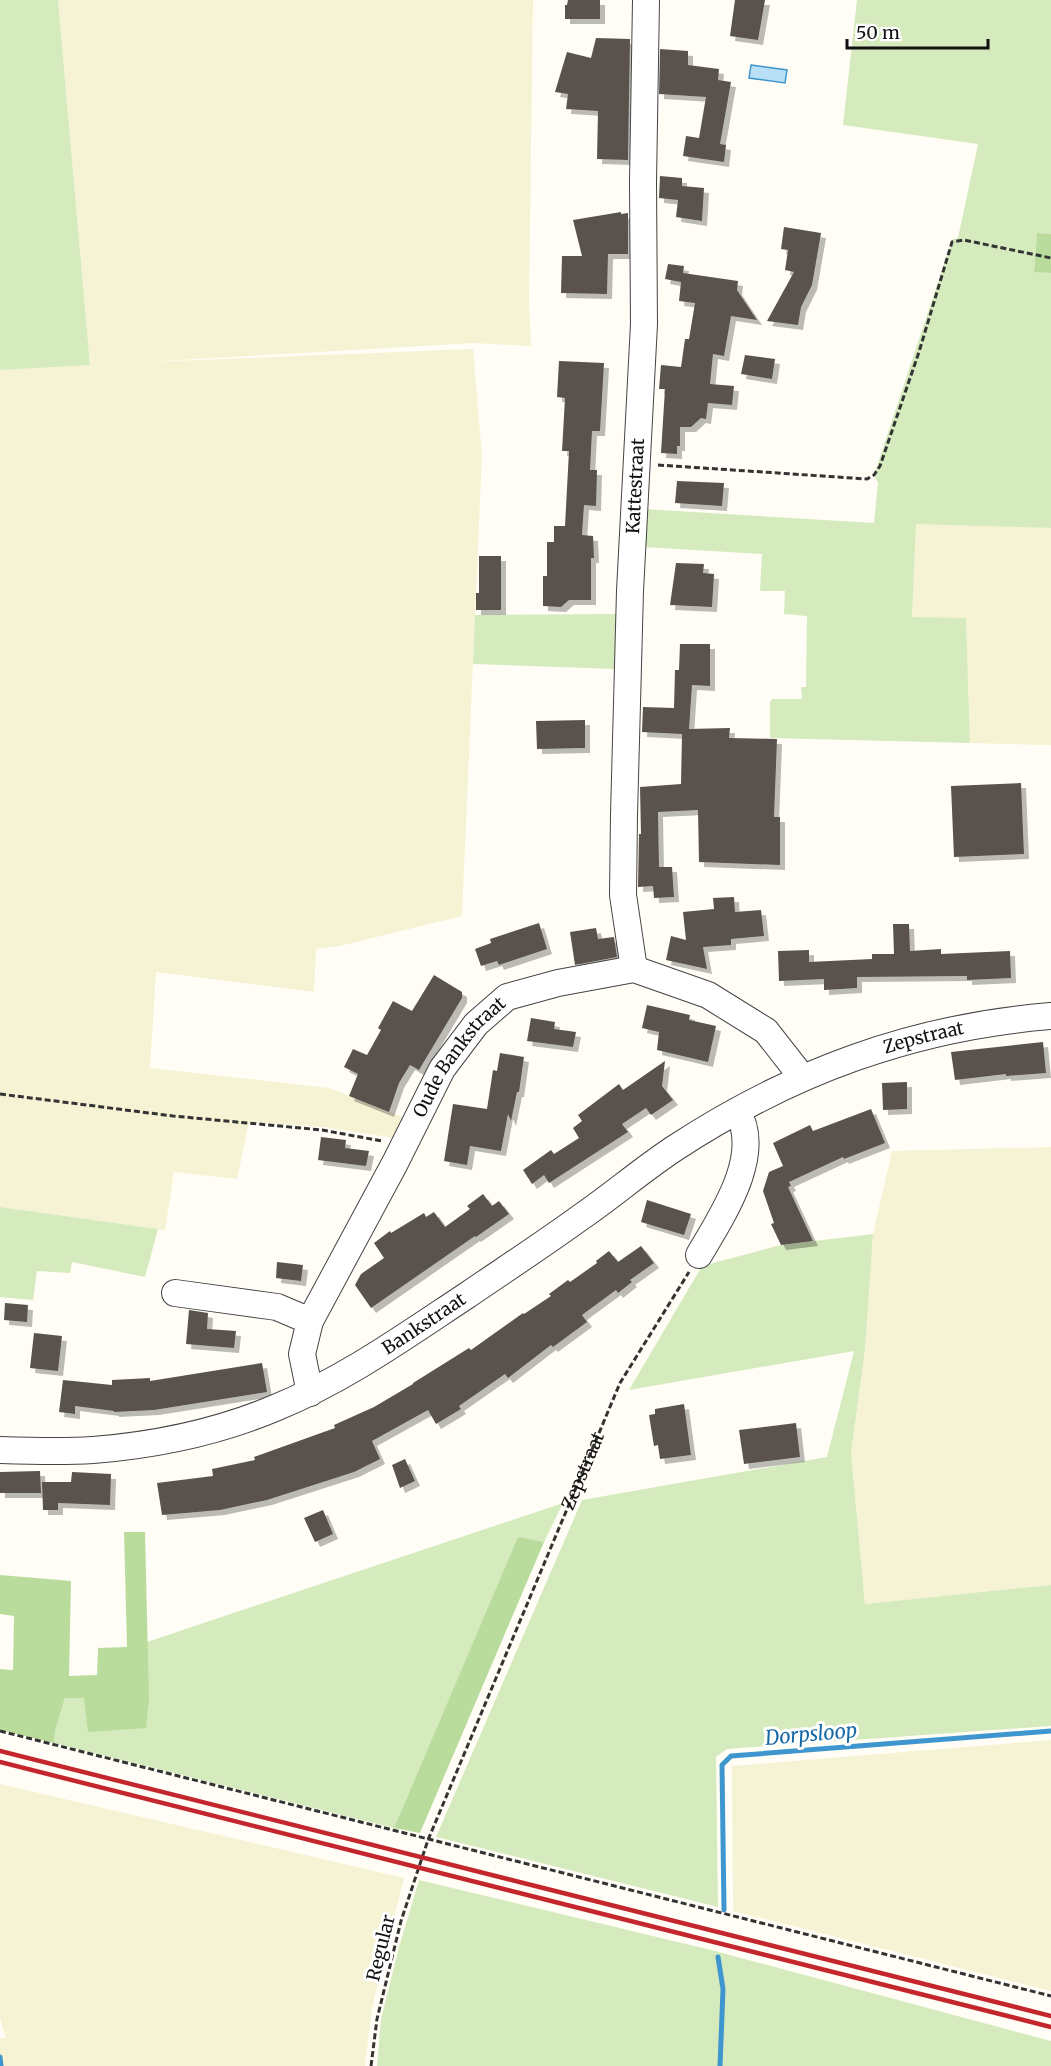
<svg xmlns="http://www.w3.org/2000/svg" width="1051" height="2066" font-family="Merriweather,serif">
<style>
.farmland{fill:#f6f3d4}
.green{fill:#d5ebbd}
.forest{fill:#b9dc9c}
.water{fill:#b9e0f7;stroke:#3f96cf;stroke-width:1.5}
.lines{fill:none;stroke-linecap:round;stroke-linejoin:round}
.stream{stroke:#3f96cf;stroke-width:5}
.building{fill:#5a524d;filter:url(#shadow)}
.minor-casing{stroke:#444;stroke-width:28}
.path{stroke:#333;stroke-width:3;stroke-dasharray:6 3;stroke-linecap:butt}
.minor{stroke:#fff;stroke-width:26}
.rail{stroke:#c4262e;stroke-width:4.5}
.labels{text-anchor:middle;stroke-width:6;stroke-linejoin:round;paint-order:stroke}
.street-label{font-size:18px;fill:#111;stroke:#fff}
.water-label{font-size:20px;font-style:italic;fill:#1768a6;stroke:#fff}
</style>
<defs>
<filter id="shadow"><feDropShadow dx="5" dy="5" stdDeviation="0" flood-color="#0004"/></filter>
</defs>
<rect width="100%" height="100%" fill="#fffdf5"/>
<path class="farmland" d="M58,0h475l-4,301 2,45 -58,-3 -327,19 327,-13 9,106 -20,461 -122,30 -24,3 -2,43 -158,-20 -6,96 179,20 74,29 -8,21 -72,-11 -74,-5 -12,57 -63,-7 -9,58 -165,-23v-837l90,-6z
M916,523l135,5v217l-81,-2 -4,-124 -54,-2z
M1051,1147v438l-186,19 -14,-151 14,-103 8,-116 19,-83z
M1051,1740v251l-318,-80 -1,-145z
M0,1784l404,94 -32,130 -7,58h-365v-28h6l-6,-20z"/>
<path class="green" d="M0,0h58l32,365 -90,5z
M857,0h194v234l-14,-1 -3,38 17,2v255l-135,-4 -4,93 54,1 4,125 -200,-5v-36l2,-3h30l-1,-12h5l1,-71 -23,-2 1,-23h-25l2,-37 -119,-7v-38l231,14 4,-40 -4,-8 73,-220 6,-16 5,-1 20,-94 -135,-19z
M618,614l-1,55 -144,-5 2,-49z
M0,1207l158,22 -13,48 -73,-15 -2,11 -33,-2 -4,29 -33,-3z
M873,1234l-8,116 -14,103 14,151 186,-19v141l-324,23 -11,8 2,150 -282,-70 146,-337 245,-43 27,-106 -225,39 73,-124 79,-21z
M563,1503l-19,39 -26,-4 -124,290 -340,-85 1,-12 10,-33h19l62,30 1,-86z
M419,1880l296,71 336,90v25h-674l4,-47 18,-72z"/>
<path class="forest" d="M1037,233l14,1v39l-17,-1z
M124,1532h21l4,168 -3,28 -58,4 -4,-34h-19l-10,33 -1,12 -54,-13v-61l13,1 1,-54 -14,-2v-39l71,6 -2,95 28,-1 1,-27 29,-1z
M518,1537l26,5 -124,291 -26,-5z"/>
<path class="water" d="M751,65l36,5 -2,13 -36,-5z"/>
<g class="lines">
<path class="stream" d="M724,1910l-2,-145 9,-9 320,-25
M718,1957l5,32 -3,77
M0,2057l1,9"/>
</g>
<path class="building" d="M568,0h32v19h-35v-14h2z
M735,0h30l-7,40 -28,-4z
M596,38l34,1 -2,121 -31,-1 1,-48 -32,-2 2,-15 -13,-2 12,-40 24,6z
M660,49l28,2v14l31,4 -1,11 13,2 -11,62 6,1 -2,17 -41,-6 3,-20 13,2 7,-41 -47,-3z
M660,176l22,2v8l22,2 -2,33 -26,-4 2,-17 -19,-2z
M621,212v2l7,-1v41h-20l-1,40 -46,-1 1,-37h20l-9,-36z
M784,227l37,6 -9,52 -11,22 -3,18 -31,-4 27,-49 -9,-2 3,-20 -7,-1z
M668,264l16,2 -1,7 55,8 -1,9 20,30 -26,-4 -7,40 -11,-2 -3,30 24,2 -2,19 -24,-2 -2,16 -5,-1 -10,9h-11v19h-3v8l-16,-1 4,-64h-6l2,-24 20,2 4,-28h4l6,-36 -16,-2 2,-19 -16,-3z
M745,355l30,4 -3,20 -31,-5z
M559,361l45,2 -4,68h-8l-2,39h7l-1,36 -12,-1 -2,30 11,1 1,22h-3v42h-22l-8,7 -18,-1v-30h4v-34h7v-16h11l4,-75h-7l3,-53 -8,-1z
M677,481l47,2 -2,23 -47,-3z
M479,556h22v54h-25v-17h3z
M676,563l28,1 -1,9 11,1 -2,33 -42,-2z
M680,644h30v42l-18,-1 -3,44 41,-1 -1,10 48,1 -3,78h6v48l-81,-3 -1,-52 -40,2 1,55h13l2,30 -20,1 -1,-12 -15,1 1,-53h2l-1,-47 41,-3 1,-50 -40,-2 1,-25 31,1 1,-38h4z
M585,720v28l-48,1 -1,-28z
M1021,783l3,71 -70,3 -3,-71z
M734,897l1,15 26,-2 3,26 -33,3v6l-28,2 4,22 -41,-9 5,-24 15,4 -3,-28 31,-3 -1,-11z
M539,923l8,26 -48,16 -2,-4 -16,5 -6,-17 16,-6 -1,-4z
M893,924h16l1,27 31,-2v5l69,-3 1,27 -44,2v-4l-110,1v11l-33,2v-11l-45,2 -1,-30 31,-1v12l63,-3v-5h22z
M596,928l2,11 16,-2 3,20 -42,8 -5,-33z
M434,975l28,17v6l-43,72 -9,-5 -11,18 -10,29 -40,-16 9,-22 -14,-7 9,-18 14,6 14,-25 -3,-2 15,-27 19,10z
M647,1005l43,10 -1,5 27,6 -8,36 -51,-12 2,-18 -17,-4z
M531,1018l24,4 -1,7 22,3 -3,15 -46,-6z
M1043,1042l3,31 -40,3v-2l-51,6 -4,-28z
M500,1053l24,4 -5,35h-2l-6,29 -3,-7 -7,37 -31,-5 -3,19 -23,-4 9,-57 34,5 6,-39 4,1z
M665,1061l-3,25 11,14 -22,15 -5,-7 -24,16 6,8 -79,51 -5,-8 -12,9 -9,-14 28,-20 3,4 25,-16 -6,-10 9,-7 -4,-6 41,-31 4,6z
M907,1082v27l-24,1 -1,-27z
M871,1109l14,34 -41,16 -1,-2 -54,25 2,4 -3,1 25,54 -32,4 -10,-21 3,-1 -11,-32 6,-19 14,-6 -10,-23 37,-18 3,6z
M321,1137l25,3 -1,8 24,3 -3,15 -48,-6z
M483,1194l9,12 7,-5 10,13 -33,23 -1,-1 -104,72 -16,-23 6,-11 23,-16 -10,-15 16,-12 1,2 33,-20 2,4 8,-5 11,15 25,-18 -3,-3z
M647,1200l44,14 -7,21 -43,-13z
M641,1246l13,17 -24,17 2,2 -14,11 -2,-3 -34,25 5,7 -34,25 -2,-2 -43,33 -3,-4 -46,32 2,3 -25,15 -8,-14 -56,31 8,18 -26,13 -87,28 -47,10 -58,5 -5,-32 56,-7 -1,-7 43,-9 -1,-3 81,-29 -1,-3 40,-18 39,-23v-1l56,-35 2,2 52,-37 1,1 27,-18 -2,-2 19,-14 2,2 27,-19 -1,-2 13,-10 9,11z
M277,1262l26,3 -2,16 -25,-3z
M5,1303l23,2 -1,17 -23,-2z
M189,1310l19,3 -1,16 29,2 -2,17 -48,-4z
M34,1333l28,3 -4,35 -28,-3z
M262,1363l5,29 -113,18 -40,2v-1l-39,-5v8l-16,-2 4,-32 49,5v-5l38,-2v3z
M684,1404l7,51 -31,4 -2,-14 -4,1 -5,-31 6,-1v-5z
M796,1423l4,34 -56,7 -5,-34z
M405,1459l10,22 -15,7 -8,-23z
M40,1471l1,22h-41v-21z
M72,1472l39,2 -1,31 -52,-2v7h-15l-1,-28h29z
M323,1510l10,24 -18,8 -11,-24z"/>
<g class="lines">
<g class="minor-casing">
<g id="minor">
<path id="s2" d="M634,969l-11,-74 1,-80 6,-224 14,-267 -1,-142 3,-182"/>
<path d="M699,1255c22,-38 65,-100 38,-144"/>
<path d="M175,1293l102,14 33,14"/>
<path id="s3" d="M310,1393l-8,-39 8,-33 85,-158 47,-94 34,-45 31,-27 51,-14 76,-14 74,26 58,36 36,46"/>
<path id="s4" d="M0,1450c31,1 63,2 93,0 62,-5 125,-18 182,-42 69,-28 129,-71 191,-112 38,-26 78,-52 115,-79 32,-22 62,-48 94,-69 116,-76 238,-121 376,-132"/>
</g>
</g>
<g class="path">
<path d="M658,465l209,14 7,-4 6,-9 39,-114 33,-110 12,-2 87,18"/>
<path d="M0,1094l173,22 149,14 60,11"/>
<path d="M0,1731l1051,265"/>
<path id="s1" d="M371,2066l6,-47 24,-98 27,-81 192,-457 69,-111"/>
</g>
<use href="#minor" class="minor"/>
<path class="rail" d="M0,1751l1051,265
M0,1762l1051,265"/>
</g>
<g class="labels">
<g class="street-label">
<text dy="6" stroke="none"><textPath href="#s2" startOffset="484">Kattestraat</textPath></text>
<text dy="6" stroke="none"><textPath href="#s4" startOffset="1032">Zepstraat</textPath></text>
<text dy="6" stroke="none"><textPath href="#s3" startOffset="378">Oude Bankstraat</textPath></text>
<text dy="6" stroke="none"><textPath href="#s4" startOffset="452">Bankstraat</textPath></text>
<text dy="6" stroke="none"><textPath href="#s1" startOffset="634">Zepstraat</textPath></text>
<text transform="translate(381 1948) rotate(-76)" y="6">Regular</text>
</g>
<g class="water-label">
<text transform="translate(811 1734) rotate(-5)" y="7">Dorpsloop</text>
</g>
</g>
<path d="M847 39v9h141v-9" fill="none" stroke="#111111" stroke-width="3"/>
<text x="856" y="39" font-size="18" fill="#111111" stroke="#ffffff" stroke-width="4.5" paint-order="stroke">50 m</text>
</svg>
